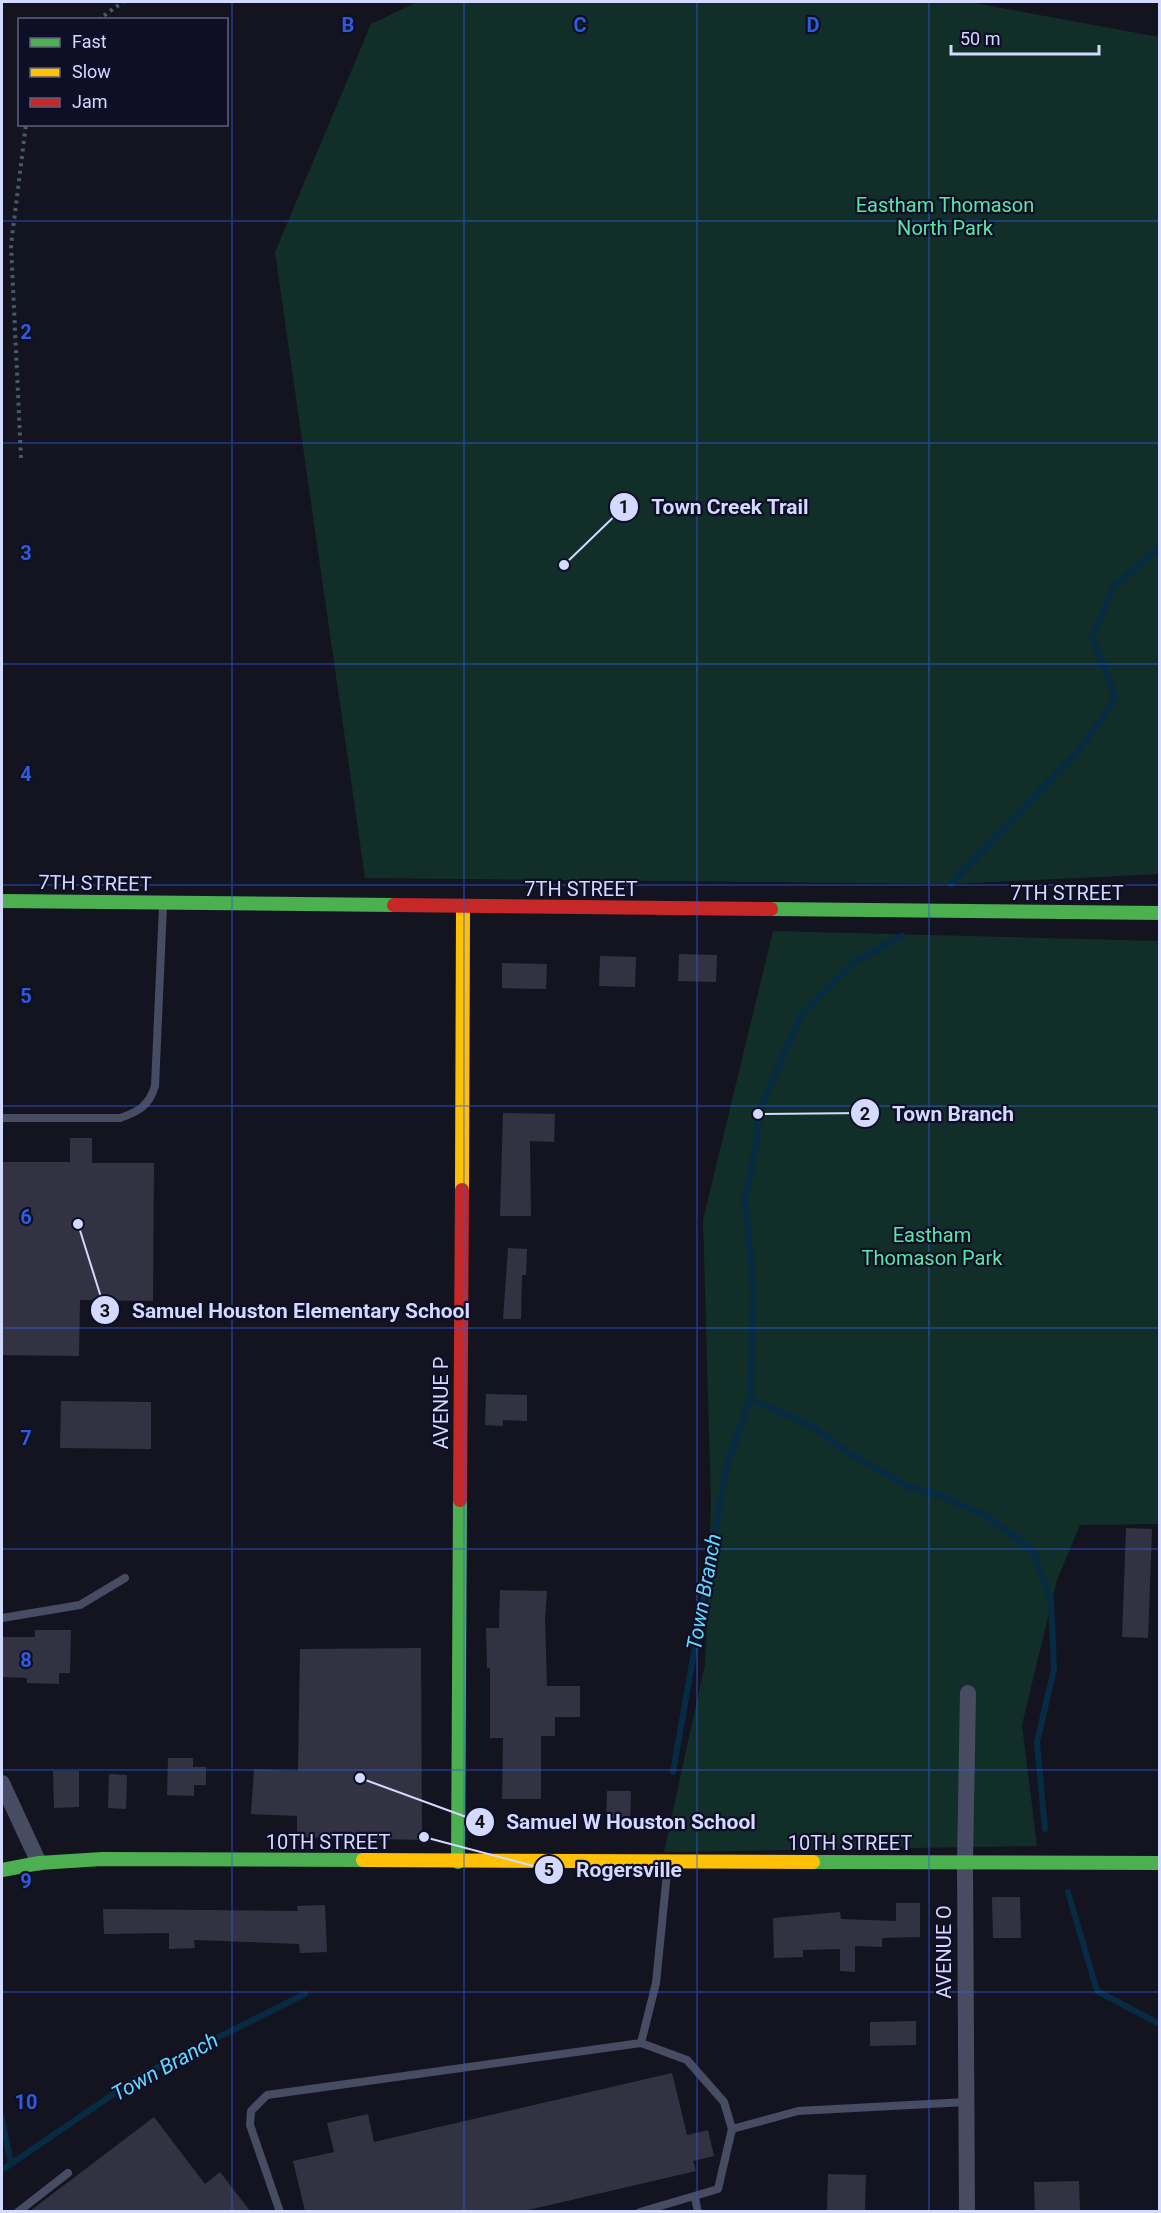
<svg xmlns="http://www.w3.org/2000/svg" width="1161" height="2213" font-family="Roboto,sans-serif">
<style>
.green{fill:#112e28}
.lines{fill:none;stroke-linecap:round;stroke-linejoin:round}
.stream{stroke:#082b44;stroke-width:6}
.building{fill:#323243}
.path{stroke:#465b63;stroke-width:4;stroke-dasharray:3 4.5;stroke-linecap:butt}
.lane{stroke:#484c62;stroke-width:8}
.street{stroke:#484c62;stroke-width:16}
.fast{stroke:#4caf50;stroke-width:14}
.slow{stroke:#ffc107;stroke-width:14}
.jam{stroke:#c62828;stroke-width:14}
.grid{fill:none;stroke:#2f5cdc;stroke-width:1.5;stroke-opacity:0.55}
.labels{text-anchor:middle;stroke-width:4.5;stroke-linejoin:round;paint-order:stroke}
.park-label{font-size:20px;fill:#59e7a4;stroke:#0e0f27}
.street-label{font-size:20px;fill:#d4d9ff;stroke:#0e0f27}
.water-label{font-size:21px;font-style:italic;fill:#62d9ff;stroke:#0e0f27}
.grid-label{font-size:20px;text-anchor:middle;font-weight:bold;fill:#2f5cdc;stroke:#0e0f27;stroke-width:4.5;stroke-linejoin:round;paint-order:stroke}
.leader{fill:none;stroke:#d4d9ff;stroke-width:2}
.callout-dot{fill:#d4d9ff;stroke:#0e0f27;stroke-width:2}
.mark-label{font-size:18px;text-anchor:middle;font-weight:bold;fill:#111}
.callout-label{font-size:21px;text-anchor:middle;font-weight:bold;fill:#d4d9ff;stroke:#0e0f27;stroke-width:4.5;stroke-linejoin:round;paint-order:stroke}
</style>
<rect width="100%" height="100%" fill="#141421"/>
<path class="green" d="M417,2h552l190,35v837l-208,10 -586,-6 -90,-626 96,-228z
M773,931l386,10v583l-79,1 -23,55 -35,145 15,121 -373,6 41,-188 6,-160 -8,-284z"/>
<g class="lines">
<path class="stream" d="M951,884l130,-136 35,-50 -24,-61 22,-51 46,-39
M750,1399l64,28 39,29 54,30 33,9 48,22 45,34 18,49 3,69 -17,73 8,87
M673,1772l54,-308 23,-65 4,-107 -9,-92 12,-60 1,-26 43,-99 53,-53 48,-26
M1068,1892l29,99 63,33
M2,2118l9,46
M2,2170l138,-94 165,-82"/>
</g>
<path class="building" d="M679,954l38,1 -1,27 -38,-1z
M600,956l36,1 -1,30 -36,-1z
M502,963l45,1 -1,25 -44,-1z
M503,1113l52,1 -1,28 -24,-1 1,75h-31z
M70,1138h22v25h62l-1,138 -73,-1 -1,56 -77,-1v-193h68z
M508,1248l19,1 -1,26h-4l-1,44h-18z
M486,1394l41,1v26l-24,-1v6l-18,-1z
M61,1401l90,1v47l-91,-1z
M1126,1528l26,1 -4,109 -26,-1z
M500,1590l47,1 -2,28 2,67h33v31h-25v19h-14v63h-39l1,-61h-13v-70h-3l-1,-40h13z
M35,1630h36l-1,43h-11v11l-32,-1v-5l-25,-1v-40h33z
M421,1648l1,192 -125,-3v-21l-46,-2 3,-45 44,2 2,-122z
M168,1758h25v9h13v18h-12v11l-27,-1z
M53,1771h26v36l-25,1z
M109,1774l18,1 -1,34 -18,-1z
M607,1791h24l-1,31h-24z
M992,1897h28l1,41h-28z
M896,1903h24v34l-38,1v9l-27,-1v26l-15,-1v-22l-37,1v7l-29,1 -1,-40 67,-6 1,7 55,2z
M325,1905l2,47 -27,1 -1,-9 -105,-4 1,8 -26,1v-16l-65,1 -1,-25 195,2 -1,-5z
M916,2021v24l-46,1v-24z
M672,2073l15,62 21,-5 6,26 -21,5 3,10 -172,40h-219l-12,-50 41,-9 -7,-29 41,-9 6,28z
M154,2117l51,67 15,-12 30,39h-220z
M828,2174l38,1 -1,36h-38z
M1079,2181l1,30h-45l-1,-29z"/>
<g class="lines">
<path class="path" d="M98,20l25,-18
M21,458l-10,-213 15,-121"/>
<path class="lane" d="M2,1118h118c18,-6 29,-12 35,-32l8,-180
M2,1618l78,-13 45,-27
M732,2129l66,-18 168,-9
M695,2198l3,14
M18,2212l50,-39
M280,2212l-30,-87 1,-14 16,-16 374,-52 15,-60 12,-120
M640,2212l78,-23 14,-60 -8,-27 -37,-42 -46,-17"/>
<path class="street" d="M2,1783l37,80
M967,2212l-2,-349 3,-170"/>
<path class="fast" d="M2,901l392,4
M771,909l389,4
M458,1862l2,-362
M813,1862l347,1
M2,1870l37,-7 63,-4 261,1"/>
<path class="slow" d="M462,1190l1,-282
M363,1860l450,2"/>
<path class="jam" d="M394,905l377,4
M460,1500l2,-310"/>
</g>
<path class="grid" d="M232,2v2210M464,2v2210M697,2v2210M929,2v2210M2,221h1158M2,443h1158M2,664h1158M2,885h1158M2,1106h1158M2,1328h1158M2,1549h1158M2,1770h1158M2,1992h1158"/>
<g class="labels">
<g class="park-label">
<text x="945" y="212">Eastham Thomason<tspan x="945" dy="23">North Park</tspan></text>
<text x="932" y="1242">Eastham<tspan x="932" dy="23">Thomason Park</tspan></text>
</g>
<g class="street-label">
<text transform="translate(95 883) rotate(1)" y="7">7TH STREET</text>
<text x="581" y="896">7TH STREET</text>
<text x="1067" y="900">7TH STREET</text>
<text transform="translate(441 1403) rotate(-90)" y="7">AVENUE P</text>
<text x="328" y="1849">10TH STREET</text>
<text x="850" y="1850">10TH STREET</text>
<text transform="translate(944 1952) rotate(-90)" y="7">AVENUE O</text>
</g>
<g class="water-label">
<text transform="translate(704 1592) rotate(-80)" y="7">Town Branch</text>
<text transform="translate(165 2067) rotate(-29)" y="7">Town Branch</text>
</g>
</g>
<g class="grid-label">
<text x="348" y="32">B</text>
<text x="580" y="32">C</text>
<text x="813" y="32">D</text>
<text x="26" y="339">2</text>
<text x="26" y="560">3</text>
<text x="26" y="781">4</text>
<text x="26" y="1003">5</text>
<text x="26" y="1224">6</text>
<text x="26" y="1445">7</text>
<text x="26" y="1667">8</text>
<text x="26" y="1888">9</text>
<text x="26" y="2109">10</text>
</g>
<path class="leader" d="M564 565L624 507M758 1114L865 1113M78 1224L105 1310M360 1778L480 1822M424 1837L549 1870"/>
<g class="callout-dot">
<circle cx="564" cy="565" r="6"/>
<circle cx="758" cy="1114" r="6"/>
<circle cx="78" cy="1224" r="6"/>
<circle cx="360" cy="1778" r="6"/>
<circle cx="424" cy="1837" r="6"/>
<circle cx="624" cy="507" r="15"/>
<circle cx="865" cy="1113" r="15"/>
<circle cx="105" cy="1310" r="15"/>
<circle cx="480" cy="1822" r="15"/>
<circle cx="549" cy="1870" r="15"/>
</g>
<g class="mark-label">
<text x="624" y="513">1</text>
<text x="865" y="1120">2</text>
<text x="105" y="1317">3</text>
<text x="480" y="1828">4</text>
<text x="549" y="1876">5</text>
</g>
<g class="callout-label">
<text x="730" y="514">Town Creek Trail</text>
<text x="953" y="1121">Town Branch</text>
<text x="301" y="1318">Samuel Houston Elementary School</text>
<text x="631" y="1829">Samuel W Houston School</text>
<text x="629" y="1877">Rogersville</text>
</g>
<rect width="1161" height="2213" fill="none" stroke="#d4d9ff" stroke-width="6"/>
<rect x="18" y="18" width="210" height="108" fill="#0e0f27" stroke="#5d607d" stroke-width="1.5"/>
<rect x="30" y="38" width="30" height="9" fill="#4caf50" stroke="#5d607d" stroke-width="1.5"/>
<text x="72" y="48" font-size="18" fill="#d4d9ff">Fast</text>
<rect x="30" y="68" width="30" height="9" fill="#ffc107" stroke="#5d607d" stroke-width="1.5"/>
<text x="72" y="78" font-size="18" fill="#d4d9ff">Slow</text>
<rect x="30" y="98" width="30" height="9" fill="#c62828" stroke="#5d607d" stroke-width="1.5"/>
<text x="72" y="108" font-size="18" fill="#d4d9ff">Jam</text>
<path d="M951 45v9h148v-9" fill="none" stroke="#d4d9ff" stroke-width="3"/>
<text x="960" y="45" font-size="18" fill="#d4d9ff" stroke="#0e0f27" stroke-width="4.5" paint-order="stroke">50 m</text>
</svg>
